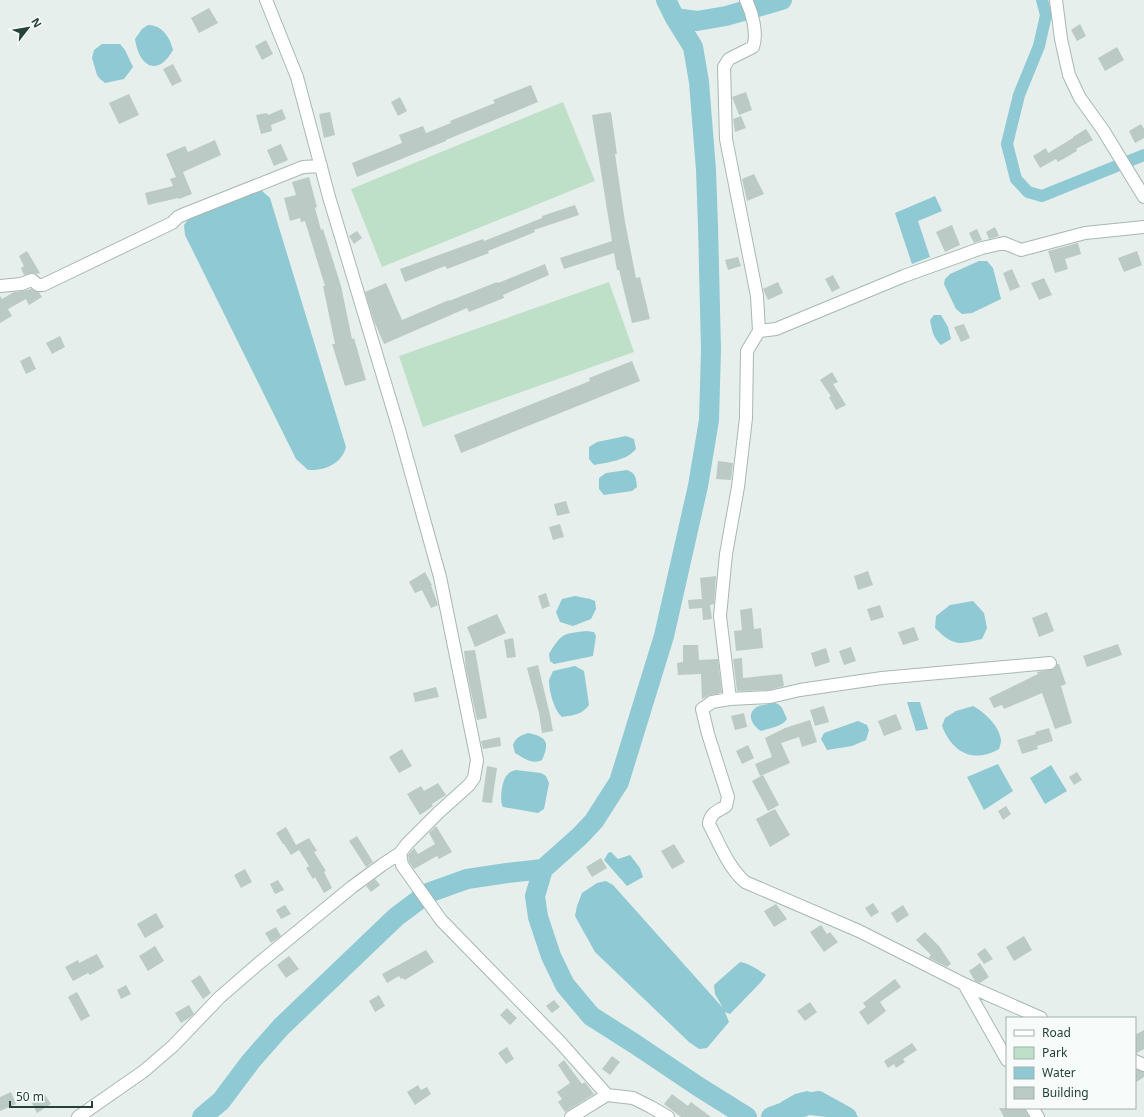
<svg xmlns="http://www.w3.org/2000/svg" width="1144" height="1117" font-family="'Noto Sans',sans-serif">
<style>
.green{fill:#bfe0c8}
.water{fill:#8ec9d4}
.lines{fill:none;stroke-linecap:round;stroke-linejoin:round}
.canal{stroke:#8ec9d4;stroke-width:12}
.river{stroke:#8ec9d4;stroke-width:20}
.building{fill:#bbcac4}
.minor-casing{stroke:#a8b8b2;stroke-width:14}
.minor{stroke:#fff;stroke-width:12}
</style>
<rect width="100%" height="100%" fill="#e6efeb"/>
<path class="green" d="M563,102l32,79 -213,86 -31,-78z
M609,282l25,70 -211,75 -24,-71z"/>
<path class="water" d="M148,25c14,0 22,12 25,25 -16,28 -34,16 -38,-11l7,-10z
M102,44h18l5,6 8,17 -9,12 -19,4 -5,-4 -3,-4 -5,-17 2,-8z
M261,190l9,8 76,249c-4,17 -22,24 -38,23l-12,-11 -111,-224 -1,-10 6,-8z
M935,196l7,15 -24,10 12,36 -18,7 -17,-51z
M979,261h8l6,7 8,31 -29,14 -10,1 -6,-5 -12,-25 1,-5 5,-5z
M934,315h7l7,12 3,12 -10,6c-8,-7 -9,-15 -11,-25z
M626,436l8,3 2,10c-10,12 -28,13 -42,16l-5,-6v-12l8,-5z
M627,470c9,3 9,8 10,17l-5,4 -28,4 -5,-6v-11l7,-5z
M575,596l15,3 5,2 1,8 -5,10 -18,7 -13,-4 -4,-10 6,-13z
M973,601l11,12 3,15 -5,11c-24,6 -29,7 -47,-11l1,-12 14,-11z
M586,631l8,1 2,4 -3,20 -39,8 -4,-3 -1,-7c13,-21 13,-20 37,-23z
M575,666l9,5 5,34c-7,10 -16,10 -27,12 -8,-7 -13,-26 -13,-37 1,-3 3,-6 4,-9z
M907,702h13l8,27 -12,2z
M774,703c8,0 10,10 13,16 -5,8 -18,9 -26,12 -8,-5 -16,-17 -4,-24 4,-2 12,-3 17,-4z
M973,706c11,6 26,19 28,34 0,3 -1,6 -2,9 -26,15 -47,3 -57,-23l3,-8 11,-7z
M858,721l9,4 2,5 -3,10 -14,6 -25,4 -6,-11 3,-6z
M528,733c19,4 22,9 14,27 -10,5 -18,-2 -27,-7l-2,-8c3,-8 7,-9 15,-12z
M998,764l15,27 -29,19 -17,-33z
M1051,765l16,26 -22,13 -15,-26z
M516,770l25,3 5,3 3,7 -5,26 -6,4 -35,-6c-4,-6 -1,-27 4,-32 2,-3 5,-4 9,-5z
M611,852l7,7 12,-4 10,13 3,9 -16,9 -23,-26 4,-7z
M606,881l7,4 110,123 -8,-14 -1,-9 26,-23c10,2 17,7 26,13l-5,7 -31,32 -5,-2 4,10 -22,26 -8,1 -10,-7 -94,-90 -20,-36 2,-10 5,-13 15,-10z
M807,1091c19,5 36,15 52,26h-32l-17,-2 -6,2h-12l-11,-15 14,-8z"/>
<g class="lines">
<path class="canal" d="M1042,0l4,15 -7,31 -20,49 -12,49 9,35 12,13 14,4 102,-41"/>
<path class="river" d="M675,18l22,3 29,-5 56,-16
M543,869l-8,27 3,21 13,39 14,29 26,31 44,28 64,43 48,30
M202,1117l19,-16 30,-40 30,-34 115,-110 32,-24 39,-14 40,-6 36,-4 37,-33 14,-15 25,-39 45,-146 34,-150 11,-66 2,-70 -3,-124 -2,-56 -7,-88 -6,-35 -18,-29 -9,-18
M771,1117l11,-4 19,-9 17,-3 29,16"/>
</g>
<path class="building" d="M209,8l9,15 -19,10 -8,-15z
M1080,24l6,12 -9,5 -6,-11z
M266,40l7,14 -11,6 -7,-14z
M1117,47l7,13 -19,11 -7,-13z
M173,64l9,17 -10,5 -9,-17z
M531,85l7,17 -92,38v1l-89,36 -5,-14 50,-20 -3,-8 24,-9 3,7 25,-10 -1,-2 45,-18 -2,-3z
M746,92l6,18 -13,5 -7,-18z
M129,94l10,21 -20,9 -10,-21z
M400,97l7,14 -9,5 -7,-14z
M282,109l4,10 -15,6 1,6 -11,3 -5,-19 11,-2 1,2z
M330,112l5,23 -11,3 -5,-24z
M611,112l6,42h-2l10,68 11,56 4,-1 10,42 -18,4 -13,-53h-2l-3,-17 -50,16 -4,-11 52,-17 -20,-126z
M741,116l5,12 -11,4 -2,-13z
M1141,124l3,5v9l-9,5 -6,-12z
M1086,129l7,11 -17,9 1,2 -19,11 -2,-3 -16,9 -7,-12 13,-8 2,5 25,-15v-1z
M215,140l6,15 -38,17 9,22 -13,5 -1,-1 -30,7 -3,-12 28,-7 -3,-7 6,-2 -10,-23 19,-8 3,6z
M281,144l7,16 -14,6 -7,-16z
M754,174l10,20 -17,7 -5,-22z
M309,177l8,30 -2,1 6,22 2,-1 18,57 11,53 2,-1 12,42 -21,6 -13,-42h3l-12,-58h2l-20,-65 -4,1 -1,-4 -10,3 -6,-23 12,-3 -4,-13z
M575,205l4,10 -45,15 1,2 -47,19 1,2 -42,16 -2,-3 -40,16 -5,-13 83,-30 1,2 58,-23v-2z
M952,225l8,20 -15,7 -9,-20z
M995,227l4,9 -10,3 -3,-7z
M977,229l5,11 -8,3 -5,-10z
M357,231l5,7 -8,6 -5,-8z
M1078,243l3,11 -16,5 3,10 -13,4 -7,-22z
M27,251l13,22 -3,1 -4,-1 -9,2 -3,-7 3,-2 -5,-10z
M1137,251l5,14 -18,7 -6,-14z
M738,257l3,9 -13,4 -3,-10z
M545,264l4,11 -46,20 1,3 -35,14 -2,-4 -83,36 -10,-23 -9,-29 21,-9 16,37 47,-20v1l48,-19 1,1z
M1012,269l8,18 -10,4 -7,-18z
M833,275l7,13 -8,4 -7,-13z
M1044,278l8,17 -13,5 -8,-17z
M778,282l5,11 -15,7 -5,-11z
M31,289l3,2 5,1 3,5 -13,8 -3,-6 -18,10 4,7 -12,7v-27l2,3 12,-7 8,-1z
M964,324l6,14 -9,4 -7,-15z
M60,336l5,11 -13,7 -6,-11z
M30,356l6,13 -10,5 -6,-13z
M632,361l8,20 -179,72 -7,-18 136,-54 -1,-3z
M832,372l6,10 -5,2 13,21 -10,5 -7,-13 2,-1 -11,-16z
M718,461l15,2 -2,17 -15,-1z
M566,501l4,12 -13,3 -3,-12z
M560,524l4,13 -11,3 -4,-13z
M868,571l5,14 -15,5 -4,-14z
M425,572l7,13h-1l7,20 -7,3 -9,-18 -7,3 -6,-11z
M716,576l-2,28 -4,1 2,14 -9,1 -1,-12 -13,1 -1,-9 14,-1 -2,-21z
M546,593l4,13 -8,3 -4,-13z
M880,605l4,12 -13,4 -4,-12z
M752,608l2,21 7,-1 2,20 -27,3 -2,-20 8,-1 -2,-20z
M1047,612l7,19 -15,6 -7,-19z
M497,614l9,19 -31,14 -8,-20z
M914,627l5,13 -16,5 -5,-13z
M513,638l3,19 -9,1 -3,-18z
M1118,644l4,11 -35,12 -4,-11z
M683,645h15l1,15 19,-1 4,34 -12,2 -8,4 -1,-25 -23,1 -1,-12 6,-1z
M851,647l5,14 -12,4 -5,-14z
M826,648l4,14 -15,5 -4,-14z
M475,650l12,68 -10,2 -11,-51 -2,-18z
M742,658l1,20 39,-4 2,12 -15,4 -32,1 -4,-32z
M1057,664h2l7,20 -5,2 11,37 -17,6 -13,-36 -38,16 -2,-4 -8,3 -5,-10 49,-24 -1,-2 17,-3z
M538,665l12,50 3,16 -11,2 -3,-20 -12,-45z
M436,687l3,10 -24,5 -2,-9z
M824,706l5,16 -14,4 -5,-16z
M744,713l3,14 -12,3 -4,-14z
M896,714l6,15 -18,7 -6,-15z
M810,720l7,22 -15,5 -3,-10 -18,6 9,20 -30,13 -5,-12 17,-7 -7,-19 20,-10z
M1049,728l4,13 -16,5 1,3 -16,5 -5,-14 19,-6 -1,-2z
M500,737l1,9 -18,3 -2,-8z
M748,745l6,13 -12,6 -6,-13z
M402,749l10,17 -13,7 -10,-16z
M487,766l10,2 -5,35 -10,-1z
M1077,772l5,8 -8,5 -5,-8z
M763,775l16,30 -11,6 -16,-30z
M438,783l8,12 -14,9 1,2 -13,9 -13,-21 14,-8 3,5z
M1006,806l5,8 -8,6 -5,-9z
M775,809l15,26 -20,12 -14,-28z
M436,826l16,26 -13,7 -2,-3 -23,13 -5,-7 -1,-7 6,-7 4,6 17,-10 -6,-11z
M286,827l10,18 13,-7 8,13 -3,1 12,19 -2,1 8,16 -8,5 -9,-16 -2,2 -7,-11 3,-2 -10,-16 -8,5 -7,-11h-1l-7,-11z
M357,836l16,26 -7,5 -17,-26z
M674,844l11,18 -13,7 -11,-18z
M601,858l6,10 -15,9 -6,-10z
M245,869l7,13 -11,6 -7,-13z
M375,879l5,6 -9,7 -5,-6z
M278,880l6,10 -9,4 -5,-10z
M873,903l6,9 -8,5 -6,-9z
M776,904l11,15 -13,8 -10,-16z
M285,905l6,9 -10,5 -5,-9z
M903,905l6,10 -12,8 -6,-10z
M156,913l8,14 -19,11 -8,-14z
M821,925l6,9 3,-2 8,10 -14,10 -14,-20z
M276,927l5,9 -10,7 -6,-10z
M925,932l14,14 12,18 -4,3 -18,-9v-1l2,-2 -15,-15z
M1024,936l8,14 -18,11 -8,-14z
M155,946l9,15 -16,10 -9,-15z
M985,948l8,11 -9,5 -7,-10z
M426,950l8,12 -29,18 -2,-2 -2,1 -2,-3 -12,7 -5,-9z
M97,954l7,13 -14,8 -2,-2 -15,8 -8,-14 13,-7 1,3z
M289,956l10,13 -13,9 -9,-13z
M980,963l9,14 -9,6 -5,-2 -6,-10z
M200,975l11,18 -8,6 -12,-18z
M895,979l6,8 -21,15 6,9 -18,14 -9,-13 7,-5 -3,-4z
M126,985l5,9 -10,5 -4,-9z
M77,992l13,24 -9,5 -13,-24z
M379,995l6,11 -10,6 -6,-11z
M554,1000l6,7 -8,6 -6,-7z
M810,1002l7,10 -12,9 -8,-10z
M189,1005l5,9 -5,4 -8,5 -6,-10z
M507,1008l10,10 -7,7 -10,-10z
M1144,1030v19l-9,5v-19z
M912,1043l5,7 -14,9 2,3 -9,6 -2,-4 -6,4 -4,-7z
M507,1047l7,12 -8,5 -8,-11z
M612,1056l8,6 -10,13 -8,-6z
M564,1060l18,24 3,-2 9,12 -29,18 -7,-10 4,-3 -5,-7 13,-9 -12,-18z
M1135,1069l9,3v5l-9,6z
M418,1085l3,5 6,-3 4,7 -16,11 -8,-13z
M11,1092l5,12 -16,7v-14z
M672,1094l16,12 3,-4 20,15h-30l-17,-13z
M45,1095l6,9 -14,9 -5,-10z
M999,1108h26l4,9h-25z"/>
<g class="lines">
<g class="minor-casing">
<path id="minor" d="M266,0l31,77 32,120 69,229 42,151 37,183 -3,18 -5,7 -30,27 -32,32 -7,9 2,12 39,55 119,122 47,53 26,3 18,9 17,10
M1056,0l5,39 8,36 11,23 23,32 41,67
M0,286l21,-2 11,-4 6,5h5l129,-62 6,-6 9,-4 116,-46 18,-1
M759,331l17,-2 128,-53 78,-28 22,-5 17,7 64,-17 59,-6
M730,699l-10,-83 6,-62 12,-67 8,-69 1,-67 12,-20 -2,-35 -31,-157 -2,-72 5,-8 24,-12c5,-13 -1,-35 -7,-47
M964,984l43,76
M1041,1018l-77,-34 -105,-53 -114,-49c-17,-15 -26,-39 -36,-58 1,-11 9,-13 17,-18l2,-9 -20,-63 -6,-25 10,-7 18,-3 40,-2 30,-7 82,-12 168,-15
M1135,1061l9,4
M1032,1108l6,9
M78,1117l66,-46 29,-25 47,-49 38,-33 94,-77 30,-22 18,-12
M571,1117l36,-22"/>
</g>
<use href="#minor" class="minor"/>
</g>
<rect x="1006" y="1017" width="130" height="92" fill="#f7fbf9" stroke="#a3b1ad"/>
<rect x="1014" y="1030" width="20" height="6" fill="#ffffff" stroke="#a3b1ad"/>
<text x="1042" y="1037" font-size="12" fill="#24423a">Road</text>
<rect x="1014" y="1047" width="20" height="12" fill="#bfe0c8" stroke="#a3b1ad"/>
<text x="1042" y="1057" font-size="12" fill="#24423a">Park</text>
<rect x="1014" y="1067" width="20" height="12" fill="#8ec9d4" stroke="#a3b1ad"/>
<text x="1042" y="1077" font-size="12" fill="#24423a">Water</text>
<rect x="1014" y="1087" width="20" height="12" fill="#bbcac4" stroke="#a3b1ad"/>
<text x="1042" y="1097" font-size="12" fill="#24423a">Building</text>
<g transform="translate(28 28) rotate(59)" stroke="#f7fbf9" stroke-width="3" paint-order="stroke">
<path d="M0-3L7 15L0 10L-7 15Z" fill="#24423a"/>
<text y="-6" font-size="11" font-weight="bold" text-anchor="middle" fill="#24423a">N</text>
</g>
<path d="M10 1101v6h82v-6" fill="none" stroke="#24423a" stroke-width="2"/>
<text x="16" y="1101" font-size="12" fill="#24423a" stroke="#f7fbf9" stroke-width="3" paint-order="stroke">50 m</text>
</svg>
